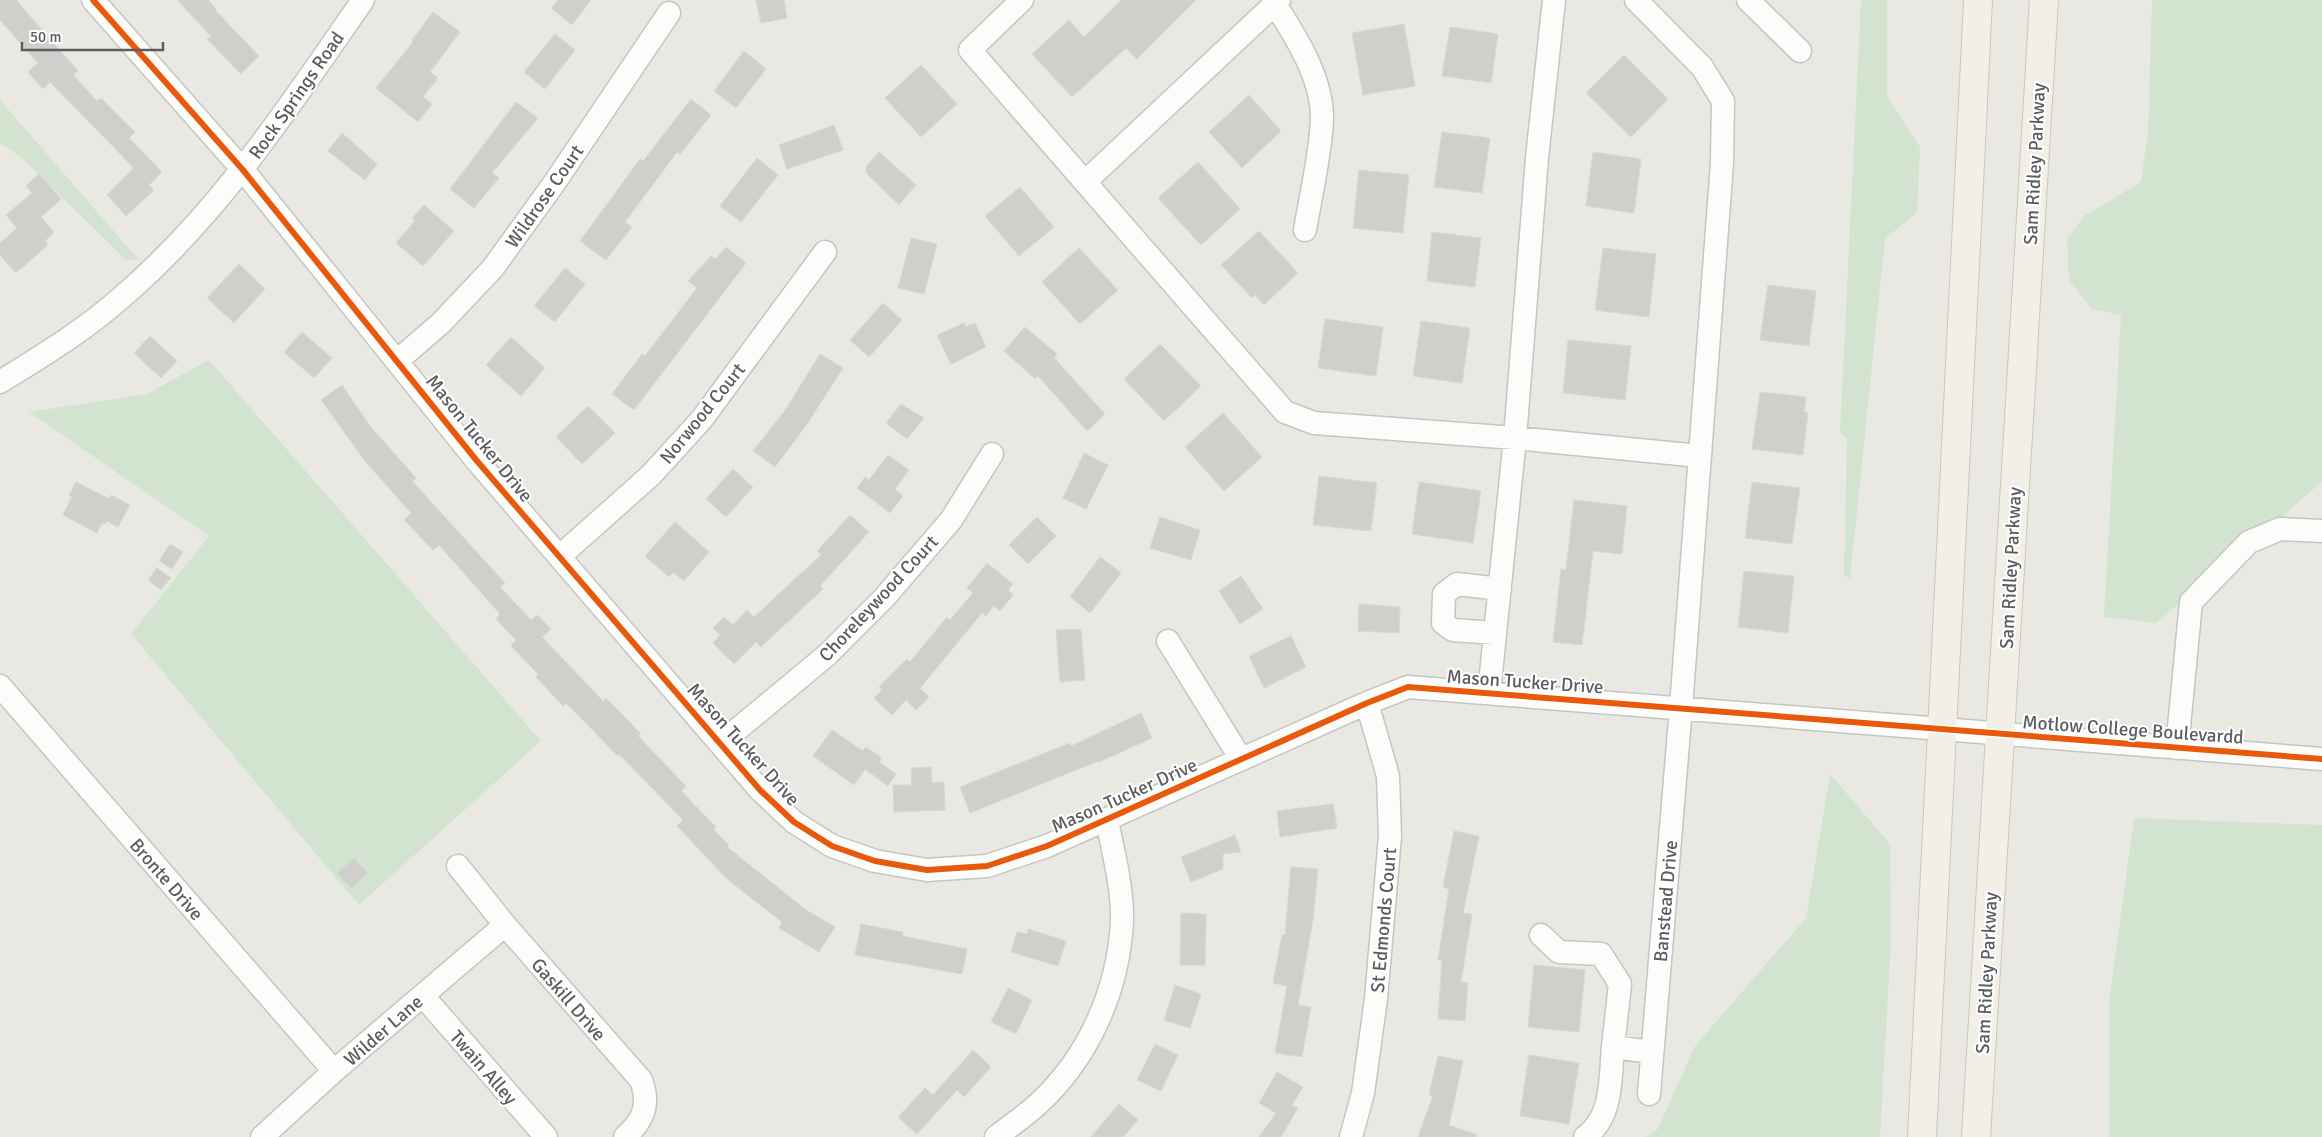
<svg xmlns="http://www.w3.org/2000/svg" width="2322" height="1137" font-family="Signika,sans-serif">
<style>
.green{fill:#d2e4cf}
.building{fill:#d0cfcc;stroke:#d8d7d2}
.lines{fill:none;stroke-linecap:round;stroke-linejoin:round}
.minor-casing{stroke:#c5c5c4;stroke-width:25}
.major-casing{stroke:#cfc7b3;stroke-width:30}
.minor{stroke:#fcfcfb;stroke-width:22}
.major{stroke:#f1efe6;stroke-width:28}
.cycleway-casing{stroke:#fff;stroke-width:9}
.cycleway{stroke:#e8590c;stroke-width:6}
.labels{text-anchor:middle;stroke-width:4;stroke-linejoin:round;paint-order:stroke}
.street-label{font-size:19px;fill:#5a5d61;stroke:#fff}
</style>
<rect width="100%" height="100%" fill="#e9e8e3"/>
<path class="green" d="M1861,0h26v96l33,51 -3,65 -32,27 -35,340 -6,-4 3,-137 -7,-5z
M2152,0h170v482l-166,141 -52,-6 17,-302 -29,-6 -23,-29 -2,-41 17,-23 57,-34 7,-49z
M0,100l138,159 -12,1 -104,-102 -22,-15z
M209,360l332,381 -182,164 -228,-271 78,-98 -180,-124 118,-18z
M1830,774l60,70 1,95 -11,198h-234l12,-8 37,-83 111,-128z
M2134,818l188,7v312h-213v-134z"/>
<path class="building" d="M0,0h16l62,71 -5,4 24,26 4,-3 34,34 -6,6 33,34 -13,13 5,5 -28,26 -19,-21 27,-27 -84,-86 -7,7 -15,-17 10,-9 -38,-43z
M177,0h31l8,9 -1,1 44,46 -18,18 -34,-35 4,-3z
M558,0h33l-19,25 -21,-17z
M756,0h28l3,18 -26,5z
M1121,0h75l-59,59 -11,-11 -54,49 -40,-43 37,-34 15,17z
M433,12l27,20 -30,40 8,6 -15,19 9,7 -14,18 -42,-34 37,-46 -1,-2z
M1404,24l11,62 -52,9 -11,-62z
M1450,27l48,7 -7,49 -49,-7z
M555,34l20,16 -30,39 -21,-17z
M744,51l22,18 -30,39 -22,-17z
M1624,55l44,44 -37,38 -45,-44z
M921,65l36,39 -36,33 -36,-39z
M1249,95l32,36 -39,37 -33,-36z
M691,99l20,16 -31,39 -3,-2 -52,70 7,5 -26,33 -26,-19 60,-82 3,2z
M516,102l22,16 -46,55 7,5 -25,30 -24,-19z
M834,125l9,25 -56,19 -8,-24z
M1442,132l48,6 -8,55 -48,-6z
M342,133l35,31 -12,16 -37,-29z
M879,152l37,33 -17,20 -33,-32v-6z
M1593,152l48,7 -7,54 -48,-7z
M757,158l21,17 -37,47 -21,-16z
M1198,162l42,47 -39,36 -43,-47z
M1359,170l50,5 -6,58 -50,-5z
M39,174l22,25 -20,18 13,15 -9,9 3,4 -32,28 -16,-18v-12l17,-15 -11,-13 26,-22 -6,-7z
M1020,187l34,40 -35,29 -34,-40z
M424,205l30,26 -31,35 -27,-23 19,-22 -3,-3z
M1259,231l39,42 -34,32 -9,-10 -3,3 -31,-33z
M1432,232l49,6 -6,49 -48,-6z
M911,238l26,6 -13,50 -26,-6z
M726,247l20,16 -112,147 -22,-16 30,-40 3,2 52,-68 -9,-7 23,-25 5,3z
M1079,248l39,42 -38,34 -38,-42z
M1603,248l53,6 -7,63 -54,-7z
M239,264l26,25 -31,34 -27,-25z
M565,268l20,16 -30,38 -21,-16z
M1768,285l48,6 -7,55 -49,-6z
M883,303l19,17 -33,37 -19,-17z
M1325,319l58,8 -7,49 -58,-8z
M1421,321l49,7 -8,55 -49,-7z
M964,323l2,4 9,-4 11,24 -35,17 -14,-29z
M1025,327l32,27 -3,4 51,56 -18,17 -49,-55 -3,3 -31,-28z
M302,332l30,26 -18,20 -30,-26z
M150,336l27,25 -16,17 -27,-25z
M511,337l34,31 -24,28 -35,-31z
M1568,340l63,6 -6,54 -62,-7z
M1160,344l41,42 -37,35 -40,-42z
M820,354l23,14 -36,56 -32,43 -22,-16 31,-39z
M342,385l28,41 46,52 -4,3 93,102 -5,4 31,33 6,-5 14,14 -9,8 61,64 3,-3 35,36 -3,2 48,50 -5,5 35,36 -2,3 15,15 -2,2 79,63 29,17 -16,25 -40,-24 3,-6 -55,-43 -50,-53 6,-6 -64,-66 -1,2 -52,-53 -3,3 -27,-29 2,-3 -27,-28 5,-6 -20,-21 4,-5 -61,-69 -6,5 -29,-30 7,-7 -46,-52 -44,-61z
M1760,392l46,5 -2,15 4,1 -5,42 -51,-6z
M901,404l23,14 -17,21 -21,-16z
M588,406l27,27 -33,31 -26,-27z
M1223,413l39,44 -38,34 -39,-44z
M1084,453l24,12 -22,44 -23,-11z
M888,455l21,15 -14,19 8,7 -13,17 -33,-25 8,-11 4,3z
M733,469l20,18 -27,30 -20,-18z
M1319,476l58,7 -6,48 -58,-6z
M76,482l33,17 2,-4 19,10 -12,22 -11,-6 -1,3 -4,-1 -5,10 -34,-18 9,-18 -3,-2z
M1419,482l62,9 -8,52 -61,-9z
M1752,482l48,6 -8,56 -47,-6z
M1574,500l53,6 -5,48 -29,-3 -11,94 -29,-3 8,-73 5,1z
M850,515l19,17 -49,54 3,3 -62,58 -5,-5 -22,22 -21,-21 7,-8 -7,-7 11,-11 9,8 14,-15 7,7 67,-62 -4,-4z
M1037,517l19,19 -28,28 -19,-19z
M1160,517l40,13 -9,30 -41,-12z
M675,522l34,30 -25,29 -11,-9 -4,5 -24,-21z
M170,544l13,8 -11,17 -13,-8z
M1100,557l21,16 -31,40 -20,-16z
M987,563l26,21 -5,6 5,5 -13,16 -6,-5 -8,10 -4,-3 -62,75 9,9 -13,13 -10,-10 -14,15 -18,-17 8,-8 -3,-3 28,-28 3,3 37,-45 3,3 23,-27 -6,-5z
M157,568l14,10 -10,12 -13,-10z
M1744,571l50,5 -6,57 -50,-6z
M1241,576l22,33 -23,15 -21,-33z
M1359,604l41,3 -1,26 -41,-2z
M1081,629l4,51 -25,2 -4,-52z
M1291,636l15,31 -42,21 -15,-32z
M1141,713l11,25 -53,24 -1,-1 -128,52 -10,-26 110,-44 1,3z
M832,730l31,21 3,-4 16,11 -3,4 17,12 -8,12 -23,-17 -11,16 -41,-29z
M931,767l1,16 12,-1 1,28 -51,2 -1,-27h19l-1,-17z
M1333,804l4,24 -57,9 -3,-26z
M1454,831l25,5 -16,77 9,1 -11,68 7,1 -3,38 -27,-2 4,-59h-4l11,-71 -6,-2z
M1235,835l6,17 -18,2v15l-32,13 -10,-25z
M354,858l14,15 -17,15 -14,-15z
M1291,867l27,2 -5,51 -15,85 13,2 -9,50 -27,-4 12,-67 -14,-3 9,-48h3z
M1181,913l25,1 -1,51h-25z
M861,924l42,8 -1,4 65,13 -5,25 -107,-19z
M1028,929l38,12 -8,25 -47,-14 6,-20 10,2z
M1534,965l51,5 -6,62 -51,-5z
M1175,985l26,9 -11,34 -26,-8z
M1008,988l24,12 -16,34 -25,-12z
M1155,1044l23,11 -17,36 -24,-11z
M973,1050l18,17 -27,30 -7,-7 -40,44 -19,-17 27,-29 8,7z
M1529,1055l50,8 -10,61 -49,-8z
M1438,1056l25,5 -14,64 28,10 -1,2h-58l15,-41 -4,-1z
M1277,1072l26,15 -11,18 6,3 -17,29h-22l17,-24 -17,-10z
M1119,1104l19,16 -15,17h-32z"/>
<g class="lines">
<g class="minor-casing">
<path id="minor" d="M93,0l150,170 234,291 283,329 34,32 38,24 43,15 52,9 60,-4 60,-20 320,-143 41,-16 914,72
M1022,0l-52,50 315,362 29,11 201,15 185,18
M1636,0l66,67 21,34 -1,62 -41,544 -32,387
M1748,0l52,51
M1275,4c21,33 48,75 47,116 -2,37 -11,74 -17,110
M1085,182l194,-182
M397,361l44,-38 52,-55 62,-86 114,-169
M0,382c42,-26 85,-52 122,-85 98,-84 168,-192 241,-297
M559,557l92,-82 51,-56 123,-167
M1495,633l-42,-3 -10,-7 1,-29 13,-10 43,5
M1168,641l73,118
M0,686l334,385
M1489,693l26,-255 22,-280 17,-158
M721,743l106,-88 57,-57 67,-78 41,-66
M2177,748l14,-146 58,-60 31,-13 42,2
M458,866l47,59 136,155c9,24 3,40 -16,57
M1541,935l18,17 42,2 19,30 -7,63 39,5
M423,996l123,141
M262,1137l72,-66 171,-146
M996,1137c14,-11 29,-21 42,-33 51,-47 80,-113 84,-182 1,-34 -9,-70 -15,-102
M1351,1137l12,-44 13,-94 14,-163 -2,-60 -21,-73
M1585,1137c28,-20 25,-58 28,-90"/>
</g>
<g class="major-casing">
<path id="major" d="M1922,1137l56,-1137
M1976,1137l68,-1137"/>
</g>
<use href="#minor" class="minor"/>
<use href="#major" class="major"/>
<g class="cycleway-casing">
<path id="cycleway" d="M93,0l150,170 234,291 283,329 34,32 38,24 43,15 52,9 60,-4 60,-20 320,-143 41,-16 914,72"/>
</g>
<use href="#cycleway" class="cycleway"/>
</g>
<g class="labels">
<g class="street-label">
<text transform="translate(296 95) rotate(-55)" y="7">Rock Springs Road</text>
<text transform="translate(2034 164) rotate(-87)" y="7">Sam Ridley Parkway</text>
<text transform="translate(544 196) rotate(-55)" y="7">Wildrose Court</text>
<text transform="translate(702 413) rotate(-51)" y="7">Norwood Court</text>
<text transform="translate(480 438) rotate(51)" y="7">Mason Tucker Drive</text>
<text transform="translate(2010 568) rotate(-87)" y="7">Sam Ridley Parkway</text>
<text transform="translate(878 598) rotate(-47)" y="7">Choreleywood Court</text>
<text transform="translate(1525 681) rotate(4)" y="7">Mason Tucker Drive</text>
<text transform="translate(2133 729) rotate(4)" y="7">Motlow College Boulevardd</text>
<text transform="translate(744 744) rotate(48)" y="7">Mason Tucker Drive</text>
<text transform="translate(1124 795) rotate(-24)" y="7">Mason Tucker Drive</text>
<text transform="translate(167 879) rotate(49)" y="7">Bronte Drive</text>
<text transform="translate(1665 901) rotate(-85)" y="7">Banstead Drive</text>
<text transform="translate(1383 920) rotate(-85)" y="7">St Edmonds Court</text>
<text transform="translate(1986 973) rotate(-87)" y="7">Sam Ridley Parkway</text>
<text transform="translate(569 999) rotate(49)" y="7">Gaskill Drive</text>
<text transform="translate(383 1030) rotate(-41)" y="7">Wilder Lane</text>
<text transform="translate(484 1067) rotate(49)" y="7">Twain Alley</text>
</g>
</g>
<path d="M22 42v8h141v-8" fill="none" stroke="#5a5d61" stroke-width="2.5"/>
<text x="30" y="42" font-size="15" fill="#5a5d61" stroke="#ffffff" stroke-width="4" paint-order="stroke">50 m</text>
</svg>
